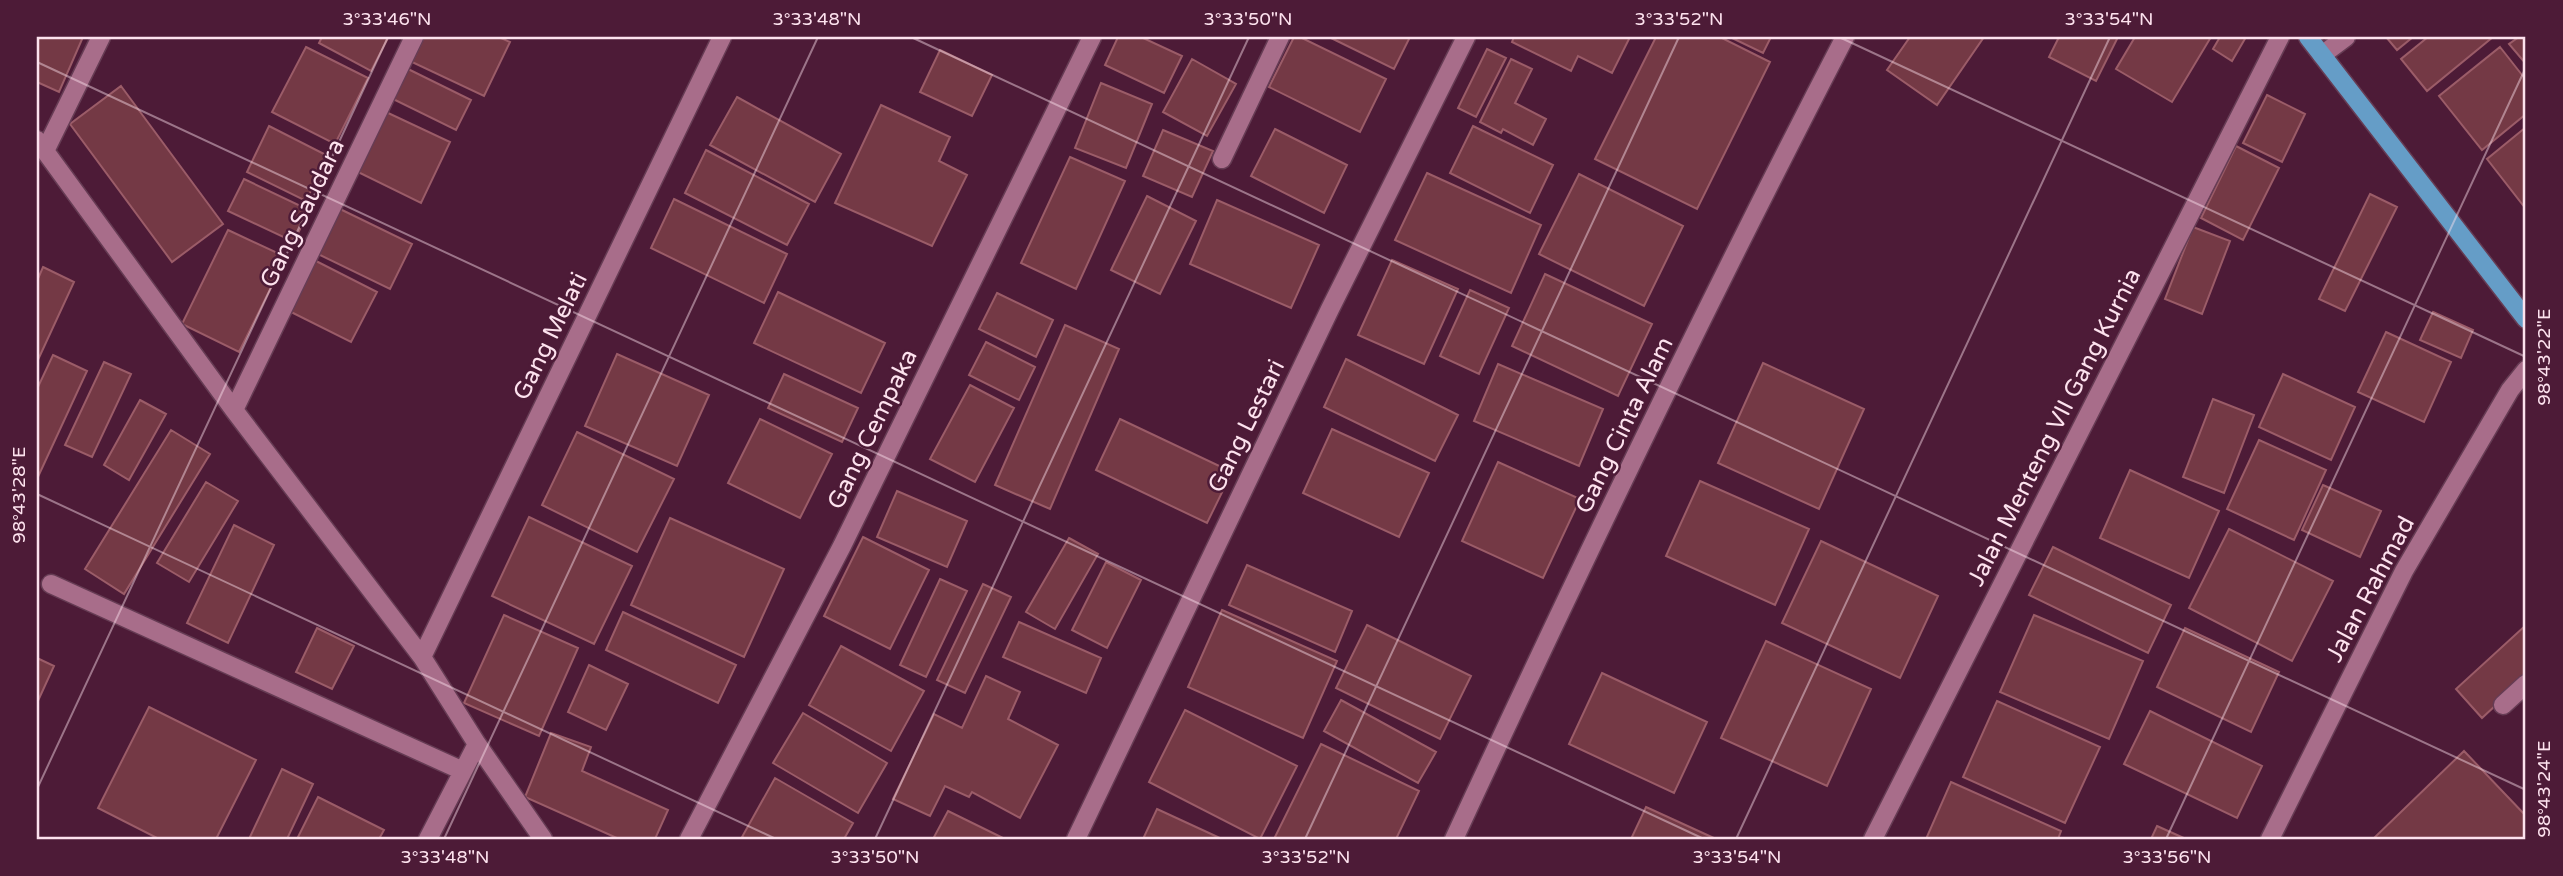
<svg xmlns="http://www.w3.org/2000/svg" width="2563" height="876" font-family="'Varela Round',sans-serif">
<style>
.building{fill:#743945;stroke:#9b5c68;stroke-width:2}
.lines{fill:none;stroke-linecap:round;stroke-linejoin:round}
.minor-casing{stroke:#663c54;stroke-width:21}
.major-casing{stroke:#663c54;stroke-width:21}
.minor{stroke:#a86d8a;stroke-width:18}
.major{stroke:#659dc7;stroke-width:18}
.ticks{fill:none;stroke:#fde2ee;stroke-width:2;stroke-opacity:0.45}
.labels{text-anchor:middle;stroke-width:5;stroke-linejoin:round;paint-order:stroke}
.street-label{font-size:24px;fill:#fde2ee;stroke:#4d1b37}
.neatline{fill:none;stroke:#fde2ee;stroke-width:2.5}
.ticks-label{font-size:18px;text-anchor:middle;fill:#fde2ee}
</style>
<rect width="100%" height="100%" fill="#4d1b37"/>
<path class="building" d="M37,37h46l-24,55 -22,-10z
M322,37h64l2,1 -17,33 -52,-28z
M424,37h75l11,5 -26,54 -72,-34z
M1118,37h23l41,19 -18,37 -59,-28z
M1294,37h6l86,42 -26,53 -91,-45z
M1329,37h81l-16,32z
M1514,37h116l-18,36 -34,-17 -7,15 -59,-29z
M1656,37h64l50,25 -73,147 -102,-50z
M1730,37h41l-8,16z
M1910,37h74l-47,68 -50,-35z
M2059,37h59l-22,44 -47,-24z
M2135,37h76l-39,65 -56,-33z
M2220,37h26l-14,24 -19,-12z
M2386,37h27l-16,13z
M2428,37h65l-66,54 -26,-32z
M2519,37h7v27l-17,-20z
M306,47l62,31 -33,66 -63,-32z
M2500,47l26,33v34l-44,36 -43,-54z
M1487,49l19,9 -30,59 -18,-9z
M940,50l52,25 -20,41 -52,-24z
M1192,59l44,25 -29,52 -44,-24z
M1511,59l21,10 -17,34 31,16 -13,26 -30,-16 -2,4 -21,-11z
M406,68l65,32 -15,30 -65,-32z
M1101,83l51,21 -26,64 -51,-20z
M121,86l102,138 -51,38 -102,-138z
M2267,95l38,19 -23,48 -39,-19z
M737,97l104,57 -26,48 -105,-57z
M881,105l69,32 -11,24 28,14 -35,71 -97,-43z
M386,112l64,30 -29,61 -63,-31z
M269,126l59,30 -22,45 -59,-29z
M1473,126l80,39 -23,48 -80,-40z
M2526,127v82l-39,-50z
M1275,129l72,36 -23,48 -73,-37z
M1163,130l50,21 -21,46 -49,-21z
M2236,146l43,22 -36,72 -42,-22z
M706,150l103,54 -22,41 -102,-52z
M1070,157l55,24 -49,108 -55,-26z
M1427,173l114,52 -30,68 -116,-53z
M1579,174l104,52 -39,80 -105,-52z
M244,179l65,31 -15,32 -66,-31z
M2370,194l27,13 -52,104 -26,-12z
M1147,196l49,25 -36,73 -49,-24z
M674,199l113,55 -23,49 -113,-55z
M1217,200l102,45 -28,63 -101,-44z
M340,209l72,35 -22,45 -72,-35z
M2193,227l37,14 -28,73 -37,-15z
M228,230l58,27 -47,95 -57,-28z
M1392,260l66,29 -34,75 -66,-29z
M316,261l61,31 -26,50 -60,-30z
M43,267l31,15 -37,80v-81z
M1545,274l107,50 -34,72 -106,-50z
M1470,290l39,18 -30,66 -39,-18z
M778,292l107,51 -24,50 -107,-50z
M997,293l56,27 -17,37 -57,-28z
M2433,312l40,18 -12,28 -41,-18z
M1065,325l54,24 -69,160 -55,-24z
M2386,332l65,30 -27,60 -66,-30z
M986,342l49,25 -16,33 -50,-25z
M617,354l92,41 -32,71 -92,-40z
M53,355l34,16 -50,108v-90z
M1346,359l112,56 -23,46 -111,-54z
M104,362l27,12 -39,83 -27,-12z
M1763,363l101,46 -45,100 -101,-46z
M1498,364l105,45 -24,57 -105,-45z
M784,374l74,34 -16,34 -74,-34z
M2283,374l72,33 -24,53 -72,-33z
M970,385l44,23 -39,74 -45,-23z
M2213,399l41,16 -30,78 -41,-16z
M140,400l26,14 -37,66 -25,-15z
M760,419l72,35 -32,64 -72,-35z
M1120,419l112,53 -25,51 -111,-53z
M1332,429l97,44 -30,64 -96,-44z
M171,430l39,24 -86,140 -39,-25z
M577,432l97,47 -37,73 -95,-47z
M2259,440l67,30 -32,70 -67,-31z
M1498,462l82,37 -37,79 -81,-37z
M2130,470l89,41 -30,67 -89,-40z
M1700,481l109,48 -34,76 -109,-49z
M206,482l32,19 -49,81 -32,-19z
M2323,485l58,26 -21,46 -58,-27z
M897,491l70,30 -20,46 -70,-30z
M529,517l103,49 -38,78 -102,-48z
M670,518l114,51 -40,88 -113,-52z
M234,525l40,20 -46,98 -41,-20z
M2229,529l104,52 -41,80 -103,-53z
M863,537l66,33 -39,79 -66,-33z
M1069,538l29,16 -43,75 -29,-17z
M1821,541l117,55 -38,82 -118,-55z
M2053,547l118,58 -23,48 -119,-58z
M1106,562l35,18 -34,68 -35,-18z
M1247,565l105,46 -17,41 -106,-47z
M940,579l27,12 -41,86 -26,-12z
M983,584l28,13 -46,96 -28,-13z
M1222,610l115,51 -34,77 -115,-51z
M623,612l113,53 -18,38 -112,-53z
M504,615l74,33 -39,88 -75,-33z
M2034,615l109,46 -34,78 -109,-47z
M1019,622l82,36 -15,35 -83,-36z
M1367,625l104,51 -31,63 -104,-51z
M2526,625v52l-44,41 -26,-29z
M317,628l37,18 -22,43 -36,-17z
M2185,628l94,44 -28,60 -94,-45z
M1766,641l105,48 -44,97 -106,-48z
M841,646l83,45 -33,60 -82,-46z
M37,658l17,8 -17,37z
M589,665l39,19 -22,46 -38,-18z
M1602,673l105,49 -33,71 -105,-49z
M986,676l34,16 -12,27 50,26 -38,73 -48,-26 -3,5 -24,-11 -15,30 -37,-17 41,-85 28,14z
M1341,700l95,52 -18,31 -94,-52z
M1997,701l103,46 -35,76 -102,-46z
M149,707l107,53 -40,79h-57l-61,-31z
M1185,710l112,56 -37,73 -111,-57z
M2150,711l112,55 -25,52 -113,-54z
M803,713l84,50 -29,50 -85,-50z
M551,733l40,14 -9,24 86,39 -13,29h-36l-94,-42z
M1321,744l98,47 -23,48h-122z
M2464,751l62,65v23h-153z
M282,769l31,15 -26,55h-38z
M775,778l78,45 -9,16h-98l-4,-2z
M1951,782l110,49 -3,8h-132z
M318,797l66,33 -5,9h-82z
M1646,807l70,32h-85z
M1157,809l65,30h-79z
M948,811l57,28h-72z
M2157,826l29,13h-35z"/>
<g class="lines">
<g class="minor-casing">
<path id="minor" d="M2322,55l24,-18
M37,140l197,270 188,247 55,87 66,95
M45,151l56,-114
M1222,159l58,-122
M234,410l180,-373
M51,584l412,187
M422,657l300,-620
M2503,705l23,-21
M428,839l49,-95
M689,839l153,-293 250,-509
M1076,839l254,-530 136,-272
M1454,839c125,-270 254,-538 391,-802
M1873,839l407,-802
M2270,839l134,-268 106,-181 16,-20"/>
</g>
<g class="major-casing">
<path id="major" d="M2308,37l218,282"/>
</g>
<use href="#minor" class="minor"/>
<use href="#major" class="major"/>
</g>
<path class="ticks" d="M911,37l1615,753M1839,37l687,320M37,62l1667,777M37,494l739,345M37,789l351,-752M444,839l374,-802M875,839l374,-802M1305,839l374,-802M1736,839l374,-802M2166,839l360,-772"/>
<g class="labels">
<g class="street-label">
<text transform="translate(302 213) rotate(-64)" y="8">Gang Saudara</text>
<text transform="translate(550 336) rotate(-64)" y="8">Gang Melati</text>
<text transform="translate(1624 425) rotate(-64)" y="8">Gang Cinta Alam</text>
<text transform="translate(1246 426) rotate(-64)" y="8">Gang Lestari</text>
<text transform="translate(2054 427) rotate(-63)" y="8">Jalan Menteng VII Gang Kurnia</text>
<text transform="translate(872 429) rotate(-64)" y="8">Gang Cempaka</text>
<text transform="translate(2370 589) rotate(-62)" y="8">Jalan Rahmad</text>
</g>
</g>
<rect width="2563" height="876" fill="none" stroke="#4d1b37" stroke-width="77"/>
<rect x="38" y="38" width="2486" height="800" class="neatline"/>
<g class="ticks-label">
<text x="387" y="25">3°33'46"N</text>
<text x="817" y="25">3°33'48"N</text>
<text x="1248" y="25">3°33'50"N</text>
<text x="1679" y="25">3°33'52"N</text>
<text x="2109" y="25">3°33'54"N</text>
<text transform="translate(2544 357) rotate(-90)" y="6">98°43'22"E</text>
<text transform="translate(19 495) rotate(-90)" y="6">98°43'28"E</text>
<text transform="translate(2544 789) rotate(-90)" y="6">98°43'24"E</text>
<text x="445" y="863">3°33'48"N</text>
<text x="875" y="863">3°33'50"N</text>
<text x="1306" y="863">3°33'52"N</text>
<text x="1737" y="863">3°33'54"N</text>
<text x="2167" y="863">3°33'56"N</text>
</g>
</svg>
